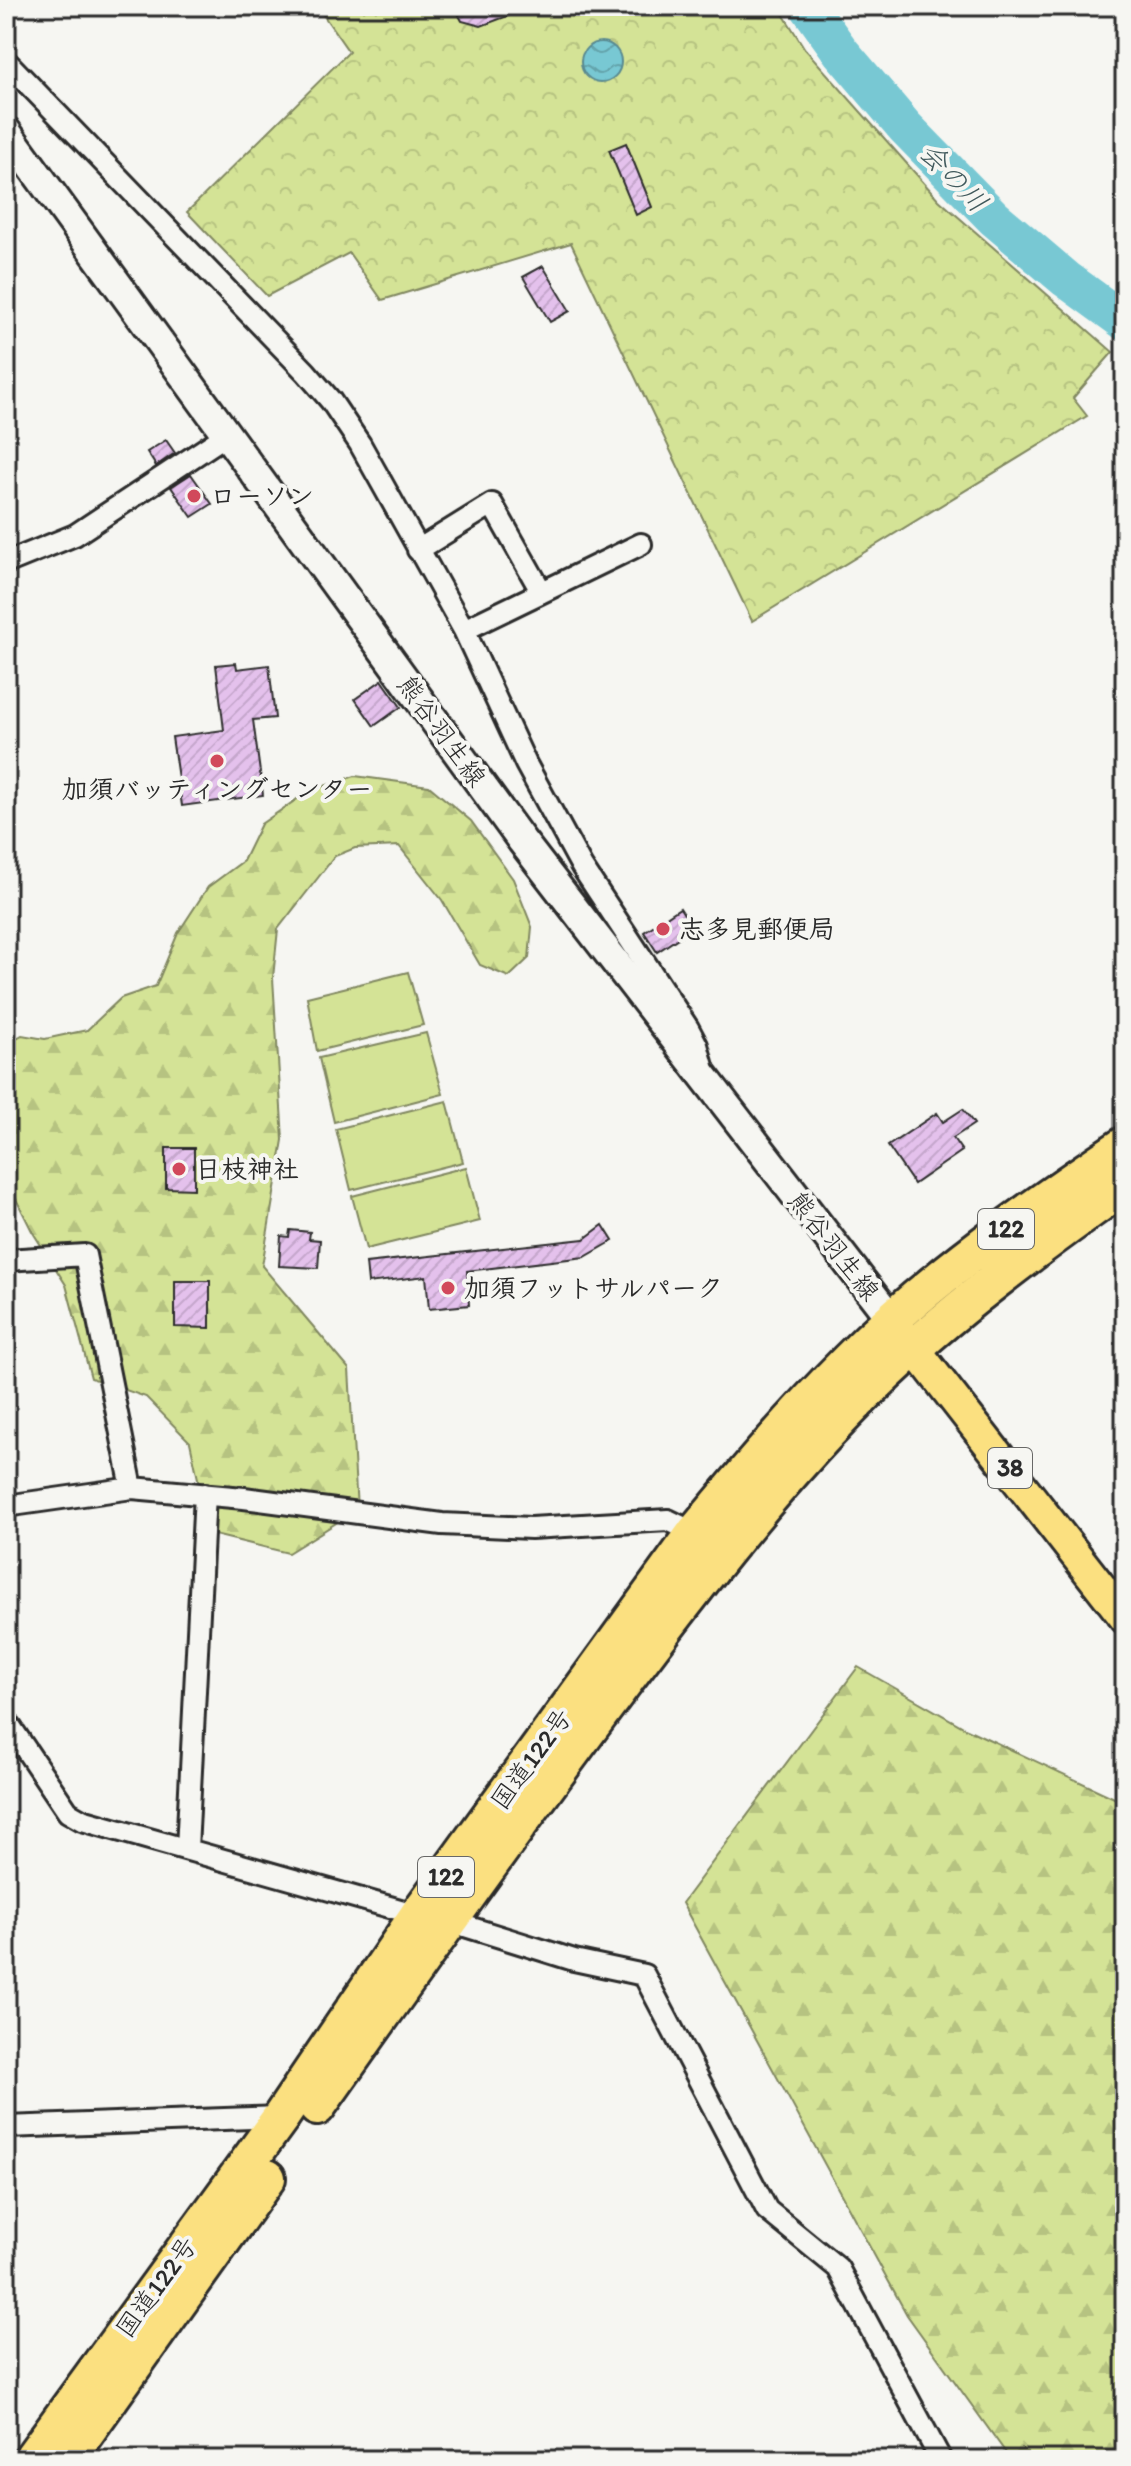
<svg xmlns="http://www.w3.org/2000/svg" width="1131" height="2466" font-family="Itim,'Klee One',sans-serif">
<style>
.forest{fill:url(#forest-firs);stroke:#808760;stroke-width:2}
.park{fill:url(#park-crowns);stroke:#808760;stroke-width:2}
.garden{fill:#d4e396;stroke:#808760;stroke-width:2}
.water{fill:url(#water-waves);stroke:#598990;stroke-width:2}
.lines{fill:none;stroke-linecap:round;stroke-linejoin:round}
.river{stroke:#78c8d3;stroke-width:38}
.building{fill:url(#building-hatch);stroke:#2b2b2b;stroke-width:2}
.street-casing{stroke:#2b2b2b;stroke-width:26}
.secondary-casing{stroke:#2b2b2b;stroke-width:34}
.primary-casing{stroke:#2b2b2b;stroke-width:36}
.highway-casing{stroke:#2b2b2b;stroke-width:42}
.street{stroke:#f6f6f2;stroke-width:20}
.secondary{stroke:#f6f6f2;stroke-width:28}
.primary{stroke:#fbe080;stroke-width:30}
.highway{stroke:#fbe080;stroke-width:36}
.poi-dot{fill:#d1495b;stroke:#f6f6f2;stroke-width:3}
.labels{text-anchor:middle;stroke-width:8;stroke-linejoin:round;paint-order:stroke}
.shield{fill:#f6f6f2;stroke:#686867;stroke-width:2}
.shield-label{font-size:24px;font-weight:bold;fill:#2b2b2b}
.poi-label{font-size:26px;font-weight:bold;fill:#2b2b2b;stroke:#f6f6f2;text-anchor:start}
.street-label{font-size:26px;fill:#2b2b2b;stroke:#f6f6f2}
.water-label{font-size:28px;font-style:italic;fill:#425a5d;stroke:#f6f6f2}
</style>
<defs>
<pattern id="forest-firs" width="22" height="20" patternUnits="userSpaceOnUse" patternTransform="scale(2)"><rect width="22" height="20" fill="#d4e396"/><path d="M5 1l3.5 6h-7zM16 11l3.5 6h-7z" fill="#b6c381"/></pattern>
<pattern id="park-crowns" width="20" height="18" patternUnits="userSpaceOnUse" patternTransform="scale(2)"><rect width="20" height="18" fill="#d4e396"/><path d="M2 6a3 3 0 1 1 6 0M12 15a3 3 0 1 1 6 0" fill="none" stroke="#b6c381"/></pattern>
<pattern id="water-waves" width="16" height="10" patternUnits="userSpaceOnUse" patternTransform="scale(2)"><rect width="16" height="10" fill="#78c8d3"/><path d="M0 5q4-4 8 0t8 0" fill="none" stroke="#63a3ab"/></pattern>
<pattern id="building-hatch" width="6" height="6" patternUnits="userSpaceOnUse" patternTransform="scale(2)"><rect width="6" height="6" fill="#e4c1ec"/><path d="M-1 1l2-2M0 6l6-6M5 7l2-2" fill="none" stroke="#c4a6cb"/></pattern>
</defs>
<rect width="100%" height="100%" fill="#f6f6f2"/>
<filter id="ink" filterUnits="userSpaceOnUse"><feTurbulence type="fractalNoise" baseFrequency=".0125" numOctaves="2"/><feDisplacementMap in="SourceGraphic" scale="16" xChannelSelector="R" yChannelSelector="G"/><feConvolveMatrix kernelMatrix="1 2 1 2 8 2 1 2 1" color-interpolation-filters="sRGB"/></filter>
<g filter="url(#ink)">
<path class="forest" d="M355,776l74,10 42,35 42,58 19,48 -3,31 -20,19 -29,-12 -38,-65 -43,-54 -44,2 -20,8 -57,73 -5,49 10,162 -21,126 87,103 8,141 -69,43 -78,-19 -20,-92 -44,-45 -55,-19 -25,-93 -34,-54 -17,-34 -9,-11v-142l16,-9 23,4 42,-9 34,-32 35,-12 22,-53 30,-46 35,-26 18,-37 48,-33z
M858,1667l109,62 158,74v657h-114l-104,-145 -225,-412z"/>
<path class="park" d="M317,6h461l27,43 134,151 174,152 -40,46 14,18 -335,205 -181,-378 -189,57 -33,-47 -82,43 -80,-84 162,-160z"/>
<path class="garden" d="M408,972l15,53 -106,26 -10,-54z
M426,1033l17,61 -109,28 -15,-64z
M447,1101l16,61 -112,28 -15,-61z
M466,1167l14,54 -114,28 -14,-53z"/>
<path class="water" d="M581 62a20 20 0 1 1 40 0a20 20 0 1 1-40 0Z"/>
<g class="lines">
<path class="river" d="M808,6l33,46 64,75 89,91 72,61 59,43"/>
</g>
<path class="building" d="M454,6h74l1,2 -48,18 -19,-5z
M626,143l26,64 -16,8 -27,-65z
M543,266l27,45 -20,11 -27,-45z
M166,440l9,13 -19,13 -9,-14z
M191,474l21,30 -20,13 -21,-30z
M236,663l1,6 32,-4 6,53 -22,2 10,75 -81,11 -10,-69 52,-7 -8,-65z
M382,680l19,27 -27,19 -19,-27z
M680,908l13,20 -36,24 -13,-20z
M963,1109l11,15 -21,14 9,13 -48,33 -26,-38 49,-33 6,9z
M166,1148h28v41l-28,-1z
M603,1225l10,16 -28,16 -118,14 2,34 -40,4 -3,-33 -58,7 -2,-20 218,-24z
M290,1230l20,2 -1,7 11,1 -2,28 -39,-2 2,-30 8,1z
M175,1281h35v47l-35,-1z"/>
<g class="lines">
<g class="street-casing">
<path id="street" d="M6,61l300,311 25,29 29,43 104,186 62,134 56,103 106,161 9,17 7,25
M418,550l74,-46 49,87
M6,563l69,-28 151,-100
M464,630l177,-86
M6,1260l79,-5 47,233
M6,1506l126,-18 112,10 198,26 89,4 137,-8 27,13
M6,1720l62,92 14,8 336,95 31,6 125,39 70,15 123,235 71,58 103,192
M187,1849l18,-355
M6,2127l275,-10"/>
</g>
<g class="secondary-casing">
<path id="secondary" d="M6,131l516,710 370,479"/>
</g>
<g class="primary-casing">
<path id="primary" d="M900,1330l225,288"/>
</g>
<g class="highway-casing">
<path id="highway" d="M317,2107c98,-139 196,-277 298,-413 80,-107 162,-214 258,-308 77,-75 165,-139 252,-201
M31,2460l250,-343 137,-202 277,-382c49,-59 99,-118 153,-172 82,-83 181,-151 277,-216
M66,2460l201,-282"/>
</g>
<use href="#street" class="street"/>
<use href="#secondary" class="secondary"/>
<use href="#primary" class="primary"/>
<use href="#highway" class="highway"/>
</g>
</g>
<g class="poi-dot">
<circle cx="194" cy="496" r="8"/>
<circle cx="217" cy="761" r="8"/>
<circle cx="663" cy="929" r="8"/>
<circle cx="179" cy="1169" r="8"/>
<circle cx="448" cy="1288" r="8"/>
</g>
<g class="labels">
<g class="shield">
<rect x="978" y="1209" width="56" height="40" rx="6"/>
<rect x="988" y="1448" width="44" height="40" rx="6"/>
<rect x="418" y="1857" width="56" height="40" rx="6"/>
</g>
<g class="shield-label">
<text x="1006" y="1237">122</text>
<text x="1010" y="1476">38</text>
<text x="446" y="1885">122</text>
</g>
<g class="poi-label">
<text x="210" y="505">ローソン</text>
<text x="217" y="798" text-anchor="middle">加須バッティングセンター</text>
<text x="679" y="938">志多見郵便局</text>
<text x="195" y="1178">日枝神社</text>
<text x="464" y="1297">加須フットサルパーク</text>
</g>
<g class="street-label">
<text transform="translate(442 731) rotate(54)" y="9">熊谷羽生線</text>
<text transform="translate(834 1246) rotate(52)" y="9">熊谷羽生線</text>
<text transform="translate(531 1759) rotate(-54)" y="9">国道122号</text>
<text transform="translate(156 2287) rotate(-54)" y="9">国道122号</text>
</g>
<g class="water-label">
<text transform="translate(954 177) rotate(46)" y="10">会の川</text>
</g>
</g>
<rect width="1131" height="2466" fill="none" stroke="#f6f6f2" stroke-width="32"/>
<rect x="16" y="16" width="1099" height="2434" fill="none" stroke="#2b2b2b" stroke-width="3" filter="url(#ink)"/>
</svg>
